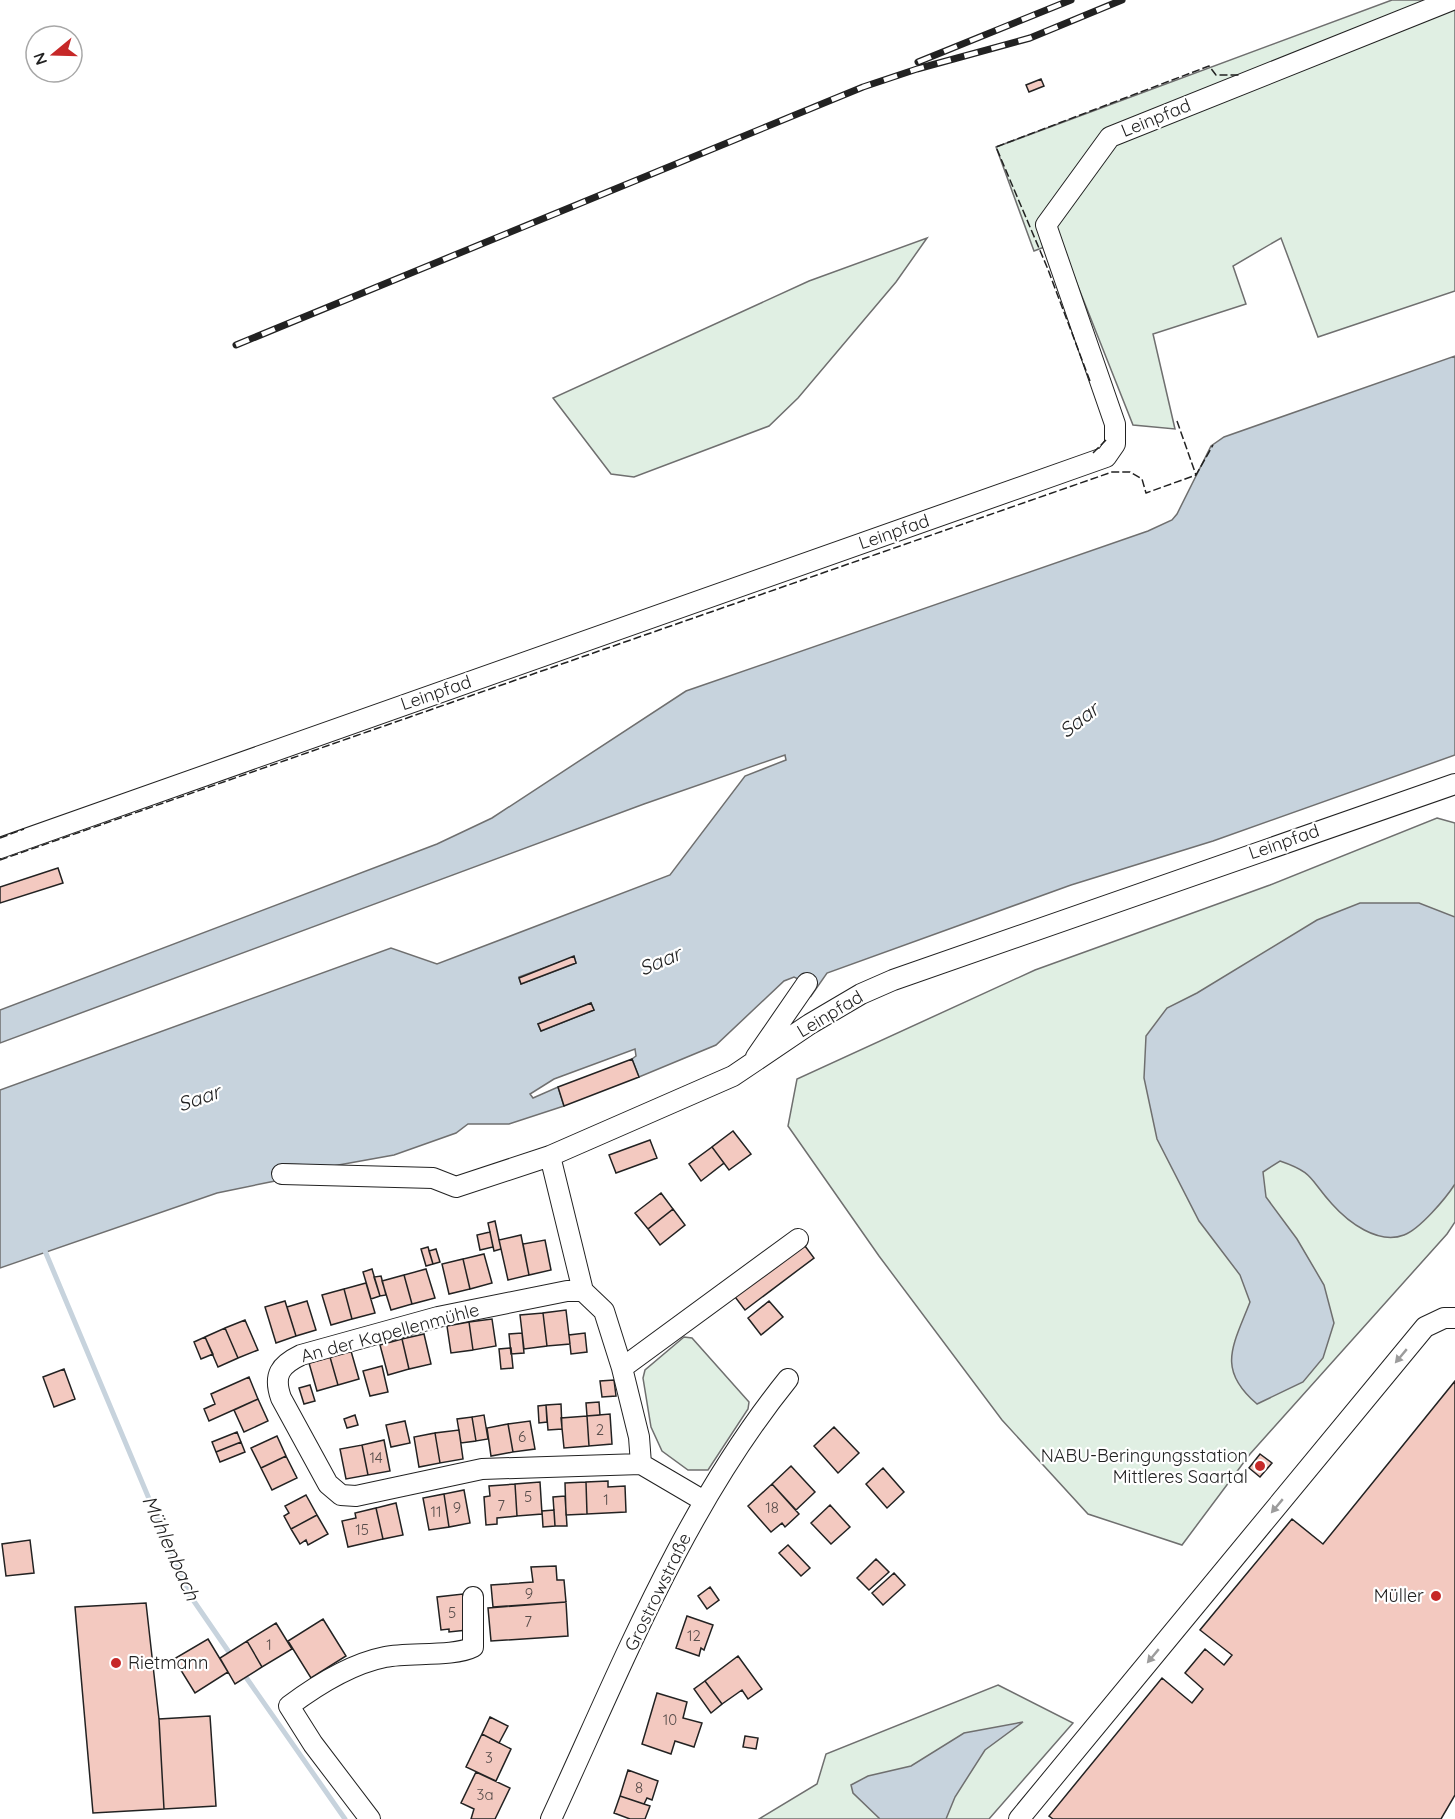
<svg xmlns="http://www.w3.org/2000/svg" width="1455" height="1819" font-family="Quicksand,sans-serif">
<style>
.green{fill:#e0efe3;stroke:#6f6f6f;stroke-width:1.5}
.water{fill:#c7d3dd;stroke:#6f6f6f;stroke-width:1.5;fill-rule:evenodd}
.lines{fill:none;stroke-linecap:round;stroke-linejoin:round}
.stream{stroke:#c7d3dd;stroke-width:5}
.building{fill:#f3c9c0;stroke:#222;stroke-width:1.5}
.minor-casing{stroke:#222;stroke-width:22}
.minor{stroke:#fff;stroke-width:20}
.rail-casing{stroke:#222;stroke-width:7}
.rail{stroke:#fff;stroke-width:4.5;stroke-dasharray:14;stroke-linecap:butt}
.fence{stroke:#222;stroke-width:1.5;stroke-dasharray:8 3;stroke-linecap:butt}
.oneway{fill:#9c9c9c}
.poi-dot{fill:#c62828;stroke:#fff;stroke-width:2}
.labels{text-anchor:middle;stroke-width:4.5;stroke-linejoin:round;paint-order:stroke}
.number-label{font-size:15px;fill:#564c4a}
.street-label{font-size:18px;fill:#222;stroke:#fff}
.poi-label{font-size:18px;fill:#222;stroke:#fff;text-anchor:end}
.water-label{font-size:20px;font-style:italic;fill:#222;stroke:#fff}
</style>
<rect width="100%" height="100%" fill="#fff"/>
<path class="green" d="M1392,0h63v291l-137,46 -37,-99 -48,28 13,38 -93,30 22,95 -42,-4 -73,-184 -26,10 -38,-104z
M927,238l-31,44 -98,116 -29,28 -135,51 -23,-3 -58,-76 256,-117z
M1437,818l18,5v399l-8,12 -197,220 -68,91 -94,-31 -86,-94 -123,-164 -91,-130 9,-47 238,-109 235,-85z
M684,1337l8,1 57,64 -1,7 -40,61h-20l-26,-19 -11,-24 -8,-49 2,-8z
M998,1685l75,38 -84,96h-230l58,-35 9,-30z"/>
<path class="water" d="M1455,356v399l-242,86 -142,44 -244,88 -16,23 -4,-13 -13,-6 -10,4 -68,64 -77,32 -7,-18 4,-3 -1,-7 -81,30 -24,15 3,4 25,-11 6,19 -55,18h-41l-12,9 -62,22 -61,11 -48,-2 -3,10 -7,7 -58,12 -217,75v-178l391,-142 46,16 233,-89 75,-99 41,-16 -1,-5 -141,49 -644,239v-33l437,-166 55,-26 194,-127 462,-160 24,-11 5,-6 34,-68 13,-9zM574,957l2,6 -55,21 -2,-7zM591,1003l3,7 -53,21 -3,-7z
M1360,903h59l36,14v267c-9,14 -35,45 -51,51 -26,10 -56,-13 -72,-31 -23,-25 -17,-31 -52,-43l-17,11 3,25 31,42 27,46 10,38 -11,35 -20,24 -46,22c-41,-35 -24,-58 -7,-102l-10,-27 -41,-54 -42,-82 -13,-61 2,-42 21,-28 30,-15 120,-73z
M1023,1722l-38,28 -30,47 -9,22h-66l-27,-26 -2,-8 17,-9 43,-10 53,-33z"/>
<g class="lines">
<path class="stream" d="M45,1251l144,343 44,64
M243,1673l102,146"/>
</g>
<path class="building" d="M1041,79l3,7 -15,6 -3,-7z
M58,868l5,15 -63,20v-16z
M574,956l2,7 -55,21 -2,-6z
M591,1003l3,7 -53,21 -3,-7z
M632,1059l7,18 -75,29 -6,-19z
M733,1131l18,23 -22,16 -17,-23z
M650,1140l7,18 -41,15 -7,-18z
M712,1147l12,16 -23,18 -12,-17z
M661,1193l12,16 -25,20 -13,-16z
M673,1209l12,16 -25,20 -12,-16z
M495,1221l6,28 -7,2 -6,-28z
M490,1232l3,15 -13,3 -3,-15z
M521,1235l8,40 -21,5 -9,-40z
M545,1240l6,30 -22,5 -6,-31z
M802,1242l12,16 -69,52 -13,-17z
M428,1247l5,17 -7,2 -5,-17z
M436,1249l4,13 -7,2 -4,-13z
M484,1254l8,29 -22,6 -7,-30z
M463,1259l7,30 -21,5 -7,-30z
M372,1269l8,27 -9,3 -8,-27z
M426,1269l9,29 -23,6 -8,-29z
M404,1275l8,29 -21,6 -9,-29z
M381,1276l5,19 -6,1 -6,-19z
M366,1283l9,30 -23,6 -8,-30z
M344,1289l8,30 -21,6 -9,-30z
M285,1301l11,35 -20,7 -11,-36z
M307,1301l9,29 -20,6 -9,-29z
M769,1301l14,16 -22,18 -13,-17z
M566,1310l4,34 -23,2 -4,-33z
M543,1313l4,33 -23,3 -4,-34z
M492,1319l4,27 -23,4 -4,-28z
M245,1320l13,30 -20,8 -13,-30z
M469,1322l4,28 -22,3 -4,-27z
M225,1328l13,30 -20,9 -13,-30z
M522,1333l2,20 -13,1 -2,-20z
M585,1333l2,19 -16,2 -2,-19z
M424,1334l7,30 -22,5 -7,-30z
M205,1337l8,17 -12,5 -7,-17z
M402,1339l7,30 -21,6 -8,-30z
M511,1348l2,20 -12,1 -2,-20z
M351,1351l8,28 -21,6 -8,-28z
M330,1357l8,28 -21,6 -8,-28z
M382,1366l6,26 -18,4 -7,-25z
M64,1369l11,30 -21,8 -11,-30z
M249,1377l9,22 -49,22 -5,-12 11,-5 -4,-10z
M614,1380l2,16 -14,1 -2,-16z
M1455,1381v414l-14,24h-388l-4,-3 113,-138 30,25 11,-14 -18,-16 20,-24 19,16 8,-10 -32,-25 92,-111 31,25z
M310,1385l5,16 -11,3 -5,-16z
M258,1399l10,22 -24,11 -10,-22z
M599,1402l1,13 -13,1 -1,-13z
M561,1404l1,25 -14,1 -2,-25z
M546,1405l1,17 -8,1 -1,-17z
M610,1414l2,30 -23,2 -2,-30z
M355,1415l3,10 -11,3 -3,-9z
M484,1415l4,24 -12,2 -4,-24z
M587,1416l2,30 -25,2 -3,-30z
M472,1417l4,24 -15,2 -4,-24z
M405,1421l5,22 -19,4 -5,-22z
M530,1421l5,28 -22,3 -5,-28z
M508,1424l5,28 -22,4 -4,-28z
M834,1427l25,26 -21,20 -24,-27z
M459,1430l4,29 -23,4 -5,-30z
M237,1432l4,10 -25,10 -4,-10z
M435,1433l5,30 -21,4 -5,-30z
M277,1436l9,20 -25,12 -10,-20z
M384,1440l6,31 -22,4 -6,-30z
M241,1442l4,10 -25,10 -4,-10z
M362,1445l6,30 -22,4 -6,-30z
M1260,1454l12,9 -12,14 -11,-9z
M286,1456l11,22 -25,12 -11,-22z
M791,1466l24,26 -19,18 -24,-26z
M883,1468l21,24 -17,16 -21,-24z
M608,1481v6l17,-1 1,26 -39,2 -1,-32z
M540,1482l2,32 -25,2 -2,-32z
M586,1482l1,32 -21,1 -1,-32z
M515,1484l2,32 -20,2v6l-11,1 -2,-28 6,-1 -1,-10z
M772,1484l27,30 -14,13 -3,-4 -11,9 -23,-26z
M464,1490l6,33 -21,4 -5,-33z
M444,1494l5,33 -20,3 -6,-32z
M306,1495l11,20 -26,14 -7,-13 5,-3 -4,-7z
M565,1496l2,30h-12l-2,-29z
M396,1503l7,32 -20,4 -7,-31z
M830,1505l20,22 -19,17 -20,-21z
M376,1508l7,31 -35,8 -6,-26 14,-3 -1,-5z
M554,1510l1,16 -12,1 -1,-16z
M317,1515l11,19 -20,11 -2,-5 -6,4 -9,-15z
M30,1540l4,33 -28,3 -4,-32z
M788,1545l22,23 -9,8 -22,-23z
M876,1559l13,13 -20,18 -12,-12z
M556,1566l1,14h7l2,22 -73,5 -2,-22 42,-3 -2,-15z
M894,1573l11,12 -22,20 -11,-12z
M710,1587l9,13 -12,9 -9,-13z
M463,1594l4,36 -18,2v-3l-8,1 -4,-33z
M566,1602l2,34 -77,5 -3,-33z
M146,1603l13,116 5,90 -71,4 -18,-206z
M687,1616l26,9 -9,25 -3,-2 -2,8 -23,-8z
M323,1619l23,37 -35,22 -23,-37z
M276,1623l16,26 -30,18 -15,-26z
M208,1639l20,33 -33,21 -21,-34z
M247,1641l15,26 -27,17 -15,-26z
M738,1656l24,33 -14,10 -6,-9 -20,14 -17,-23z
M705,1681l17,23 -11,9 -17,-24z
M657,1693l30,9 -4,16 19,5 -8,24 -19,-6 -4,13 -29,-10z
M210,1716l6,90 -52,3 -5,-90z
M490,1717l18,9 -9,17 -17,-9z
M482,1734l29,15 -15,32 -30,-14z
M745,1736l13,2 -2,11 -13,-2z
M628,1770l30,11 -6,19 -5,-2 -3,6 -24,-8z
M476,1772l34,16 -15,31h-24l3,-10 -13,-6z
M620,1796l30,10 -5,13h-15l-16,-6z"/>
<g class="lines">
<g class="minor-casing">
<path id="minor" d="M0,848l1106,-391 9,-13v-20l-69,-199 64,-88 342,-137
M756,1057l51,-74
M550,1156l33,135
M282,1174l151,4 23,9 94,-31 183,-80 77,-52 51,-30 32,-14 562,-196
M622,1368l176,-129
M641,1464l-2,-27 -17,-69 -18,-57 -21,-20h-16l-129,26 -137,38c-21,10 -28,20 -20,43l47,86 13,11 15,1 126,-27 159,-5 63,37
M370,1819l-57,-75 -24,-38c28,-21 61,-42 96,-49 23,-5 69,0 88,-10v-50
M551,1819c70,-151 132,-310 237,-440
M1019,1819l406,-492 19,-9h11"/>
</g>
<use href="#minor" class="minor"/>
<g class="rail-casing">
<path id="rail" d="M918,62l153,-62
M236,345l627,-258 54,-18 113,-31 92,-38"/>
</g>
<use href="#rail" class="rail"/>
<path class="fence" d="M1090,381l-43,-114 -51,-120 213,-81 7,9h24
M1177,421l19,54
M1093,453l13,-13
M0,838l24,-9
M0,860l1112,-388h18l12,7 4,14 50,-18 17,-30"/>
</g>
<defs><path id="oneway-solid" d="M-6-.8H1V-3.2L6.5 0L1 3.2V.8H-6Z" transform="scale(1.5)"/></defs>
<g class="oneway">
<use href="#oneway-solid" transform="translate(1401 1356) rotate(130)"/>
<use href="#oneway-solid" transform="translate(1277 1506) rotate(130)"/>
<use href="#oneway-solid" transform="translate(1153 1656) rotate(130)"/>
</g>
<g class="poi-dot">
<circle cx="1260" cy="1466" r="6"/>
<circle cx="1436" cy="1596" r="6"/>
<circle cx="116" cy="1663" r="6"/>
</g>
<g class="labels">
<g class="number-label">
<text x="600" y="1435">2</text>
<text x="522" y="1442">6</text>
<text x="376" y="1463">14</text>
<text x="528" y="1502">5</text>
<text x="606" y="1505">1</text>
<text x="501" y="1511">7</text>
<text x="457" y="1513">9</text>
<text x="772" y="1513">18</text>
<text x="436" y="1517">11</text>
<text x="362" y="1535">15</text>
<text x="529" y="1599">9</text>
<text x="452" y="1618">5</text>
<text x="528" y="1627">7</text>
<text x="694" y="1641">12</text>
<text x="269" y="1650">1</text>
<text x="670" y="1725">10</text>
<text x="489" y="1763">3</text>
<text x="639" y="1793">8</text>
<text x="485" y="1800">3a</text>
</g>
<g class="street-label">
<text transform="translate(1156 118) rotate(-22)" y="6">Leinpfad</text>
<text transform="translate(894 532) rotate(-19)" y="6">Leinpfad</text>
<text transform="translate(436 693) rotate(-19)" y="6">Leinpfad</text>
<text transform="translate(1284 842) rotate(-19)" y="6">Leinpfad</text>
<text transform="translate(830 1014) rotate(-31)" y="6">Leinpfad</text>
<text transform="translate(390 1333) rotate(-15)" y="6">An der Kapellenmühle</text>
<text transform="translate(658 1592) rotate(-64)" y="6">Grostrowstraße</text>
</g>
<g class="poi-label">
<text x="1248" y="1462">NABU-Beringungsstation<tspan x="1248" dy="21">Mittleres Saartal</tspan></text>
<text x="1424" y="1602">Müller</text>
<text x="128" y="1669" text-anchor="start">Rietmann</text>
</g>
<g class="water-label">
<text transform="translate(1079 720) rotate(-38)" y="7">Saar</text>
<text transform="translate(660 961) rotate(-23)" y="7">Saar</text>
<text transform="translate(199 1098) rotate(-19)" y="7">Saar</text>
<text transform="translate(171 1548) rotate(66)" y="7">Mühlenbach</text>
</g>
</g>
<g transform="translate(54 54) rotate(251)"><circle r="28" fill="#ffffff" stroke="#a7a7a7" stroke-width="1.5"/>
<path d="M0-4.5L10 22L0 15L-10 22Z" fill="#c62828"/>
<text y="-9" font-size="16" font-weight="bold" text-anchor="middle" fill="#222222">N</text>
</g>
</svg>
